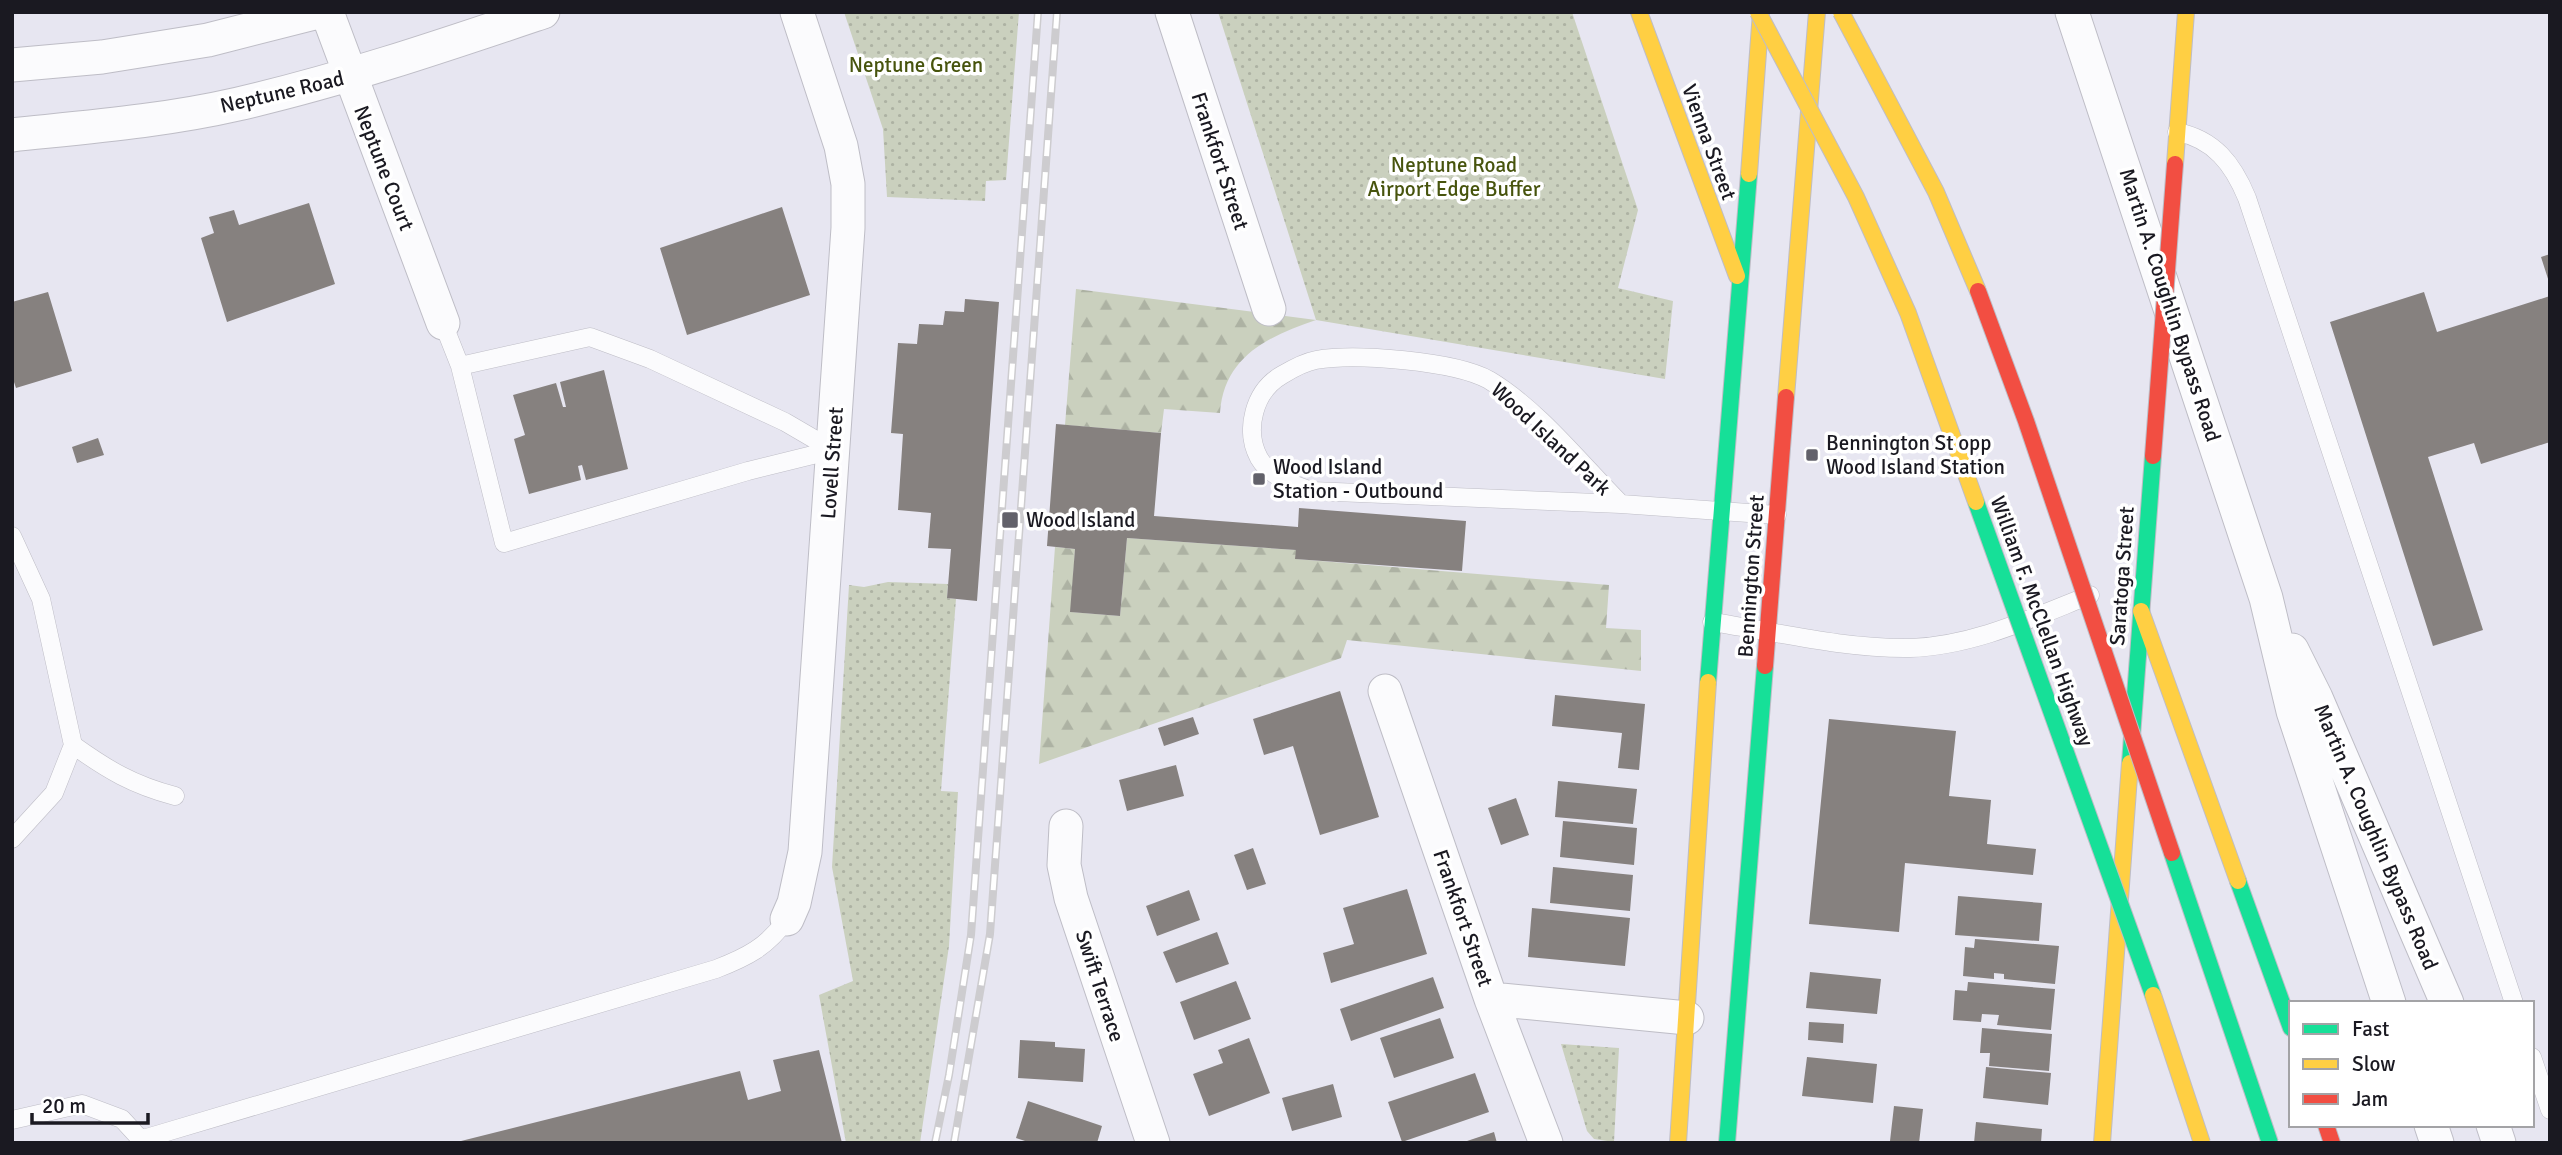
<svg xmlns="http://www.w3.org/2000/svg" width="2562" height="1155" font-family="Signika,sans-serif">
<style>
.forest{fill:url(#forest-firs)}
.park{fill:url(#park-dots)}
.building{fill:#86817f}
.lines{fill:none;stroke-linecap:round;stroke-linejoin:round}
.lane-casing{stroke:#bebdc6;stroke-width:19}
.street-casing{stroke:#bebdc6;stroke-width:35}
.fast-casing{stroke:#bebdc6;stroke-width:18}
.slow-casing{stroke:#bebdc6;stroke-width:18}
.jam-casing{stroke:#bebdc6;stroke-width:18}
.lane{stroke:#fbfbfd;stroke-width:18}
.street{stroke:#fbfbfd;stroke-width:33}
.fast{stroke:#16e098;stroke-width:16}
.slow{stroke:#ffcf43;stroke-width:16}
.jam{stroke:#f24e42;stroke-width:16}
.rail-casing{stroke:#cdcccf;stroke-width:8}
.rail{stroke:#fff;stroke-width:5;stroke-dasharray:16;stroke-linecap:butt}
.fast-bridge-casing{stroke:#bebdc6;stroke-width:18;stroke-linecap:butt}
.slow-bridge-casing{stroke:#bebdc6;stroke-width:18;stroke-linecap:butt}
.jam-bridge-casing{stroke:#bebdc6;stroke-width:18;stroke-linecap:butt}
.fast-bridge{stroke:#16e098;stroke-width:16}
.slow-bridge{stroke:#ffcf43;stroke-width:16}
.jam-bridge{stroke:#f24e42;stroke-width:16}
.poi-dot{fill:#62616a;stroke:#fff;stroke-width:2.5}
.labels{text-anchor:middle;stroke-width:7;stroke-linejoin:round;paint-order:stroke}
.park-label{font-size:21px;fill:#47540d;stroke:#fff}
.street-label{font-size:21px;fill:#1a1921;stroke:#fff}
.poi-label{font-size:21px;fill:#1a1921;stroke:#fff;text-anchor:start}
</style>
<defs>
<pattern id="forest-firs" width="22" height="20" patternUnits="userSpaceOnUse" patternTransform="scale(1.75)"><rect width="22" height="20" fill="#cad0be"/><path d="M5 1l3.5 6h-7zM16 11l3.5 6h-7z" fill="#adb2a3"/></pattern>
<pattern id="park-dots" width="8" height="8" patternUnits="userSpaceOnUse" patternTransform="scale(1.75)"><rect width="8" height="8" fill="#cad0be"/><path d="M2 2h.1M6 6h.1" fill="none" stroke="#adb2a3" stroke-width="1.8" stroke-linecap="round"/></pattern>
</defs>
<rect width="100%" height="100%" fill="#e7e6f1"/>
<path class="forest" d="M1076,289l240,31c-47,16 -92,36 -96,93l-56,-4 -3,24 -96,-8z
M1127,538l169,12v9l313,26 -3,43 35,2v41l-294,-31 -6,18 -302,106 16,-217 20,2 -4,63 49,4z"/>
<path class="park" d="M844,12h175l-13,168 -20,1 -1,20 -98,-4 -4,-68z
M1218,12h354l66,198 -20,78 55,13 -8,78 -349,-59z
M888,582l60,2 -1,14 9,1 -15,192 17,1 -9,154 -29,197h-74l-27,-148 34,-14 -21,-114 17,-282 15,2z
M1561,1044l58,4 -5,94 -20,-3 -7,-8z"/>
<path class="building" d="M309,203l26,81 -108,38 -26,-84 13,-5 -5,-16 25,-7 5,15z
M782,207l28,88 -123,40 -27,-87z
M2550,254v28h-1l-8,-25z
M48,292l24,79 -56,17 -4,-12v-74z
M2424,292l13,40 113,-36v146l-69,22 -7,-21 -46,14 55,173 -50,16 -103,-324z
M965,299l34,3 -22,299 -30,-3 4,-49 -23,-1 3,-35 -33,-3 5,-76 -12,-1 7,-90 19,1 2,-20 24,1 2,-14 19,1z
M604,370l24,99 -42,11 -4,-15 -4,1 3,14 -52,14 -15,-55 11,-4 -12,-40 43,-12 7,24h3l-6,-25z
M1056,424l105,9 -7,83 144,11 1,-19 167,13 -4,50 -167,-12 1,-9 -169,-12 -7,78 -50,-4 5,-63 -28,-3z
M98,438l6,17 -27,8 -5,-16z
M1340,691l39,126 -59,18 -27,-89 -29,9 -11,-36z
M1555,695l90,9 -6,66 -21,-2 4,-35 -70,-7z
M1193,717l6,17 -35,12 -6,-18z
M1829,719l127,12 -7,65 42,4 -4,44 49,5 -3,26 -128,-12 -6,69 -90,-8z
M1176,765l8,31 -57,15 -8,-31z
M1558,781l79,8 -4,35 -78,-7z
M1516,798l13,37 -28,10 -13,-37z
M1563,821l74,7 -3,37 -74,-8z
M1253,848l13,36 -19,6 -13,-35z
M1553,867l80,8 -3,36 -80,-8z
M1407,889l20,65 -96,29 -8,-30 31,-9 -11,-36z
M1189,890l11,30 -43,16 -11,-30z
M1958,896l84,7 -3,38 -84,-6z
M1532,908l98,10 -5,48 -97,-9z
M1217,932l12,32 -53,19 -13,-31z
M1975,939l84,7 -4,38 -51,-5v-5l-10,-1v6l-31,-3 2,-29 9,1z
M1810,972l71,7 -4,35 -71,-6z
M1433,977l11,31 -93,33 -11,-32z
M1236,981l15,38 -57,21 -14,-38z
M1968,982l87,7 -4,41 -54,-5 2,-10 -17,-1 -1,8 -28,-2 2,-30 12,1z
M1440,1018l14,40 -60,20 -14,-40z
M1809,1022l35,2 -1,19 -35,-3z
M1982,1028l70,6 -3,37 -60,-5 1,-13h-10z
M1249,1038l21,55 -61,23 -16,-42 30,-11 -5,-13z
M1020,1040l35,2v5l30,2 -2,33 -65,-4z
M819,1050l23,93h-389l287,-72 8,29 33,-9 -8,-31z
M1807,1057l70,7 -4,39 -71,-7z
M1986,1067l65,6 -3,32 -65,-7z
M1475,1073l14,39 -87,30 -14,-40z
M1333,1084l9,33 -50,14 -10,-33z
M1028,1101l74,25 -5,17h-66l-15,-5z
M1894,1106l29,3 -4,34 -29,-2z
M1976,1122l66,7 -1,14h-67z
M1494,1132l3,11h-33v-1z"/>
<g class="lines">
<g class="lane-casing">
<path id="lane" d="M2177,132c37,7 56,32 70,66l267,805
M443,323l17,43 44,177 244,-72 85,-21
M460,366l130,-29 60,22 135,63 48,28
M1621,504c-41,-41 -82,-94 -132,-124 -34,-19 -134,-27 -173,-20 -11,2 -24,9 -34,15 -28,16 -38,55 -23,83 11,19 35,27 53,33l309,13 156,11
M12,536l29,63 32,146 -19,48 -42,46
M1712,622c65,10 132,27 198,26 63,-2 122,-30 180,-53
M73,745c35,25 60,40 102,51
M2532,1057l18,53
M12,1120l70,-16 40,15 22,24
M143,1139l573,-170c31,-12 51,-22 71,-50"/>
</g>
<g class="street-casing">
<path id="street" d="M327,12l116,311
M1172,12l97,297
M2072,12l194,586 27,113 96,292
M12,65l90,-8 106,-17 110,-28
M12,135c76,-8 152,-14 226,-31 104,-24 204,-58 305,-92
M2292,650l24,48 131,305
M1385,691l106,308 55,144
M1066,826l-2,39 7,33 82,245
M787,919l7,-16 11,-51 43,-624v-44l-7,-38 -44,-134
M1491,999l196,19
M2431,1125l6,18
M2493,1125l6,18"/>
</g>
<g class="fast-casing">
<path id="fast" d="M1708,682l41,-508
M2130,763l23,-307
M2238,881l53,147
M1727,1143l38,-477"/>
</g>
<g class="slow-casing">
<path id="slow" d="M1639,12l98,264
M2175,164l11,-152
M1749,174l12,-162
M1786,397l31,-385
M2141,611l97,270
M1678,1143l30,-461
M2102,1143l28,-380"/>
</g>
<g class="jam-casing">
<path id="jam" d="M1765,666l21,-269
M2326,1125l6,18"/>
</g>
<use href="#lane" class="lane"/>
<use href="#street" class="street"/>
<use href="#fast" class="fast"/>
<use href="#slow" class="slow"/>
<use href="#jam" class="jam"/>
<g class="rail-casing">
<path id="rail" d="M935,1143l14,-68 22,-140 67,-923
M954,1143l36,-209 67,-922"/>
</g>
<use href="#rail" class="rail"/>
<g class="fast-bridge-casing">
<path id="fast-bridge" d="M1976,502l177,493
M2172,853l98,290"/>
</g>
<g class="slow-bridge-casing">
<path id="slow-bridge" d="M1758,12l98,185 52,116 68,189
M1841,12l95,180 42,99
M2153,995l49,148"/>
</g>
<g class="jam-bridge-casing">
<path id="jam-bridge" d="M1978,291l48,130 146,432
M2153,456l22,-292"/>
</g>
<use href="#fast-bridge" class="fast-bridge"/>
<use href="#slow-bridge" class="slow-bridge"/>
<use href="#jam-bridge" class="jam-bridge"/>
</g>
<g class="poi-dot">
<rect x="1805" y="448" width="14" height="14" rx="3.5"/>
<rect x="1252" y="472" width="14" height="14" rx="3.5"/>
<rect x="1001" y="511" width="18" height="18" rx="3.5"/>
</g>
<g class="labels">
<g class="park-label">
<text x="916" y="72">Neptune Green</text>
<text x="1454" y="172">Neptune Road<tspan x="1454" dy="24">Airport Edge Buffer</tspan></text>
</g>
<g class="street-label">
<text transform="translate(282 92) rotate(-13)" y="7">Neptune Road</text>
<text transform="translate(1709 142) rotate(70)" y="7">Vienna Street</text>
<text transform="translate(1220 161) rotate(72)" y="7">Frankfort Street</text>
<text transform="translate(384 168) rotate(69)" y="7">Neptune Court</text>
<text transform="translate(2170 305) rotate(72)" y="7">Martin A. Coughlin Bypass Road</text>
<text transform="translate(1551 439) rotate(43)" y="7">Wood Island Park</text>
<text transform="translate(832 463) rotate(-86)" y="7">Lovell Street</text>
<text transform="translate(1751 576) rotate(-86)" y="7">Bennington Street</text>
<text transform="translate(2122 576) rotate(-86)" y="7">Saratoga Street</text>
<text transform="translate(2042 621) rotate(70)" y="7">William F. McClellan Highway</text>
<text transform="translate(2376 837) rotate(67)" y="7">Martin A. Coughlin Bypass Road</text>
<text transform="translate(1463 918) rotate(71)" y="7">Frankfort Street</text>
<text transform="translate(1100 986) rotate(72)" y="7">Swift Terrace</text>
</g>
<g class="poi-label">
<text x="1826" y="450">Bennington St opp<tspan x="1826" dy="24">Wood Island Station</tspan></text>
<text x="1273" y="474">Wood Island<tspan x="1273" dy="24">Station - Outbound</tspan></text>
<text x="1026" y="527">Wood Island</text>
</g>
</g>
<rect width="2562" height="1155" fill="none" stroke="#1a1921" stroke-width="28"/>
<rect x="2289" y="1001" width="245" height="126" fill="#ffffff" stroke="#a3a3a6" stroke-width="2"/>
<rect x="2303" y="1024" width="35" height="10" fill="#16e098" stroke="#a3a3a6" stroke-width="2"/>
<text x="2352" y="1036" font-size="21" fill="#1a1921">Fast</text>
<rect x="2303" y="1059" width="35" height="10" fill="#ffcf43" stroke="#a3a3a6" stroke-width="2"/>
<text x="2352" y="1071" font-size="21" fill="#1a1921">Slow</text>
<rect x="2303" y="1094" width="35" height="10" fill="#f24e42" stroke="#a3a3a6" stroke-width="2"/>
<text x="2352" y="1106" font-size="21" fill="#1a1921">Jam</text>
<path d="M32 1113v10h116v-10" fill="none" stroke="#1a1921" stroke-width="3.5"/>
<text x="42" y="1113" font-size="21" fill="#1a1921" stroke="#ffffff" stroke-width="5" paint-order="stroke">20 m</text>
</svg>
